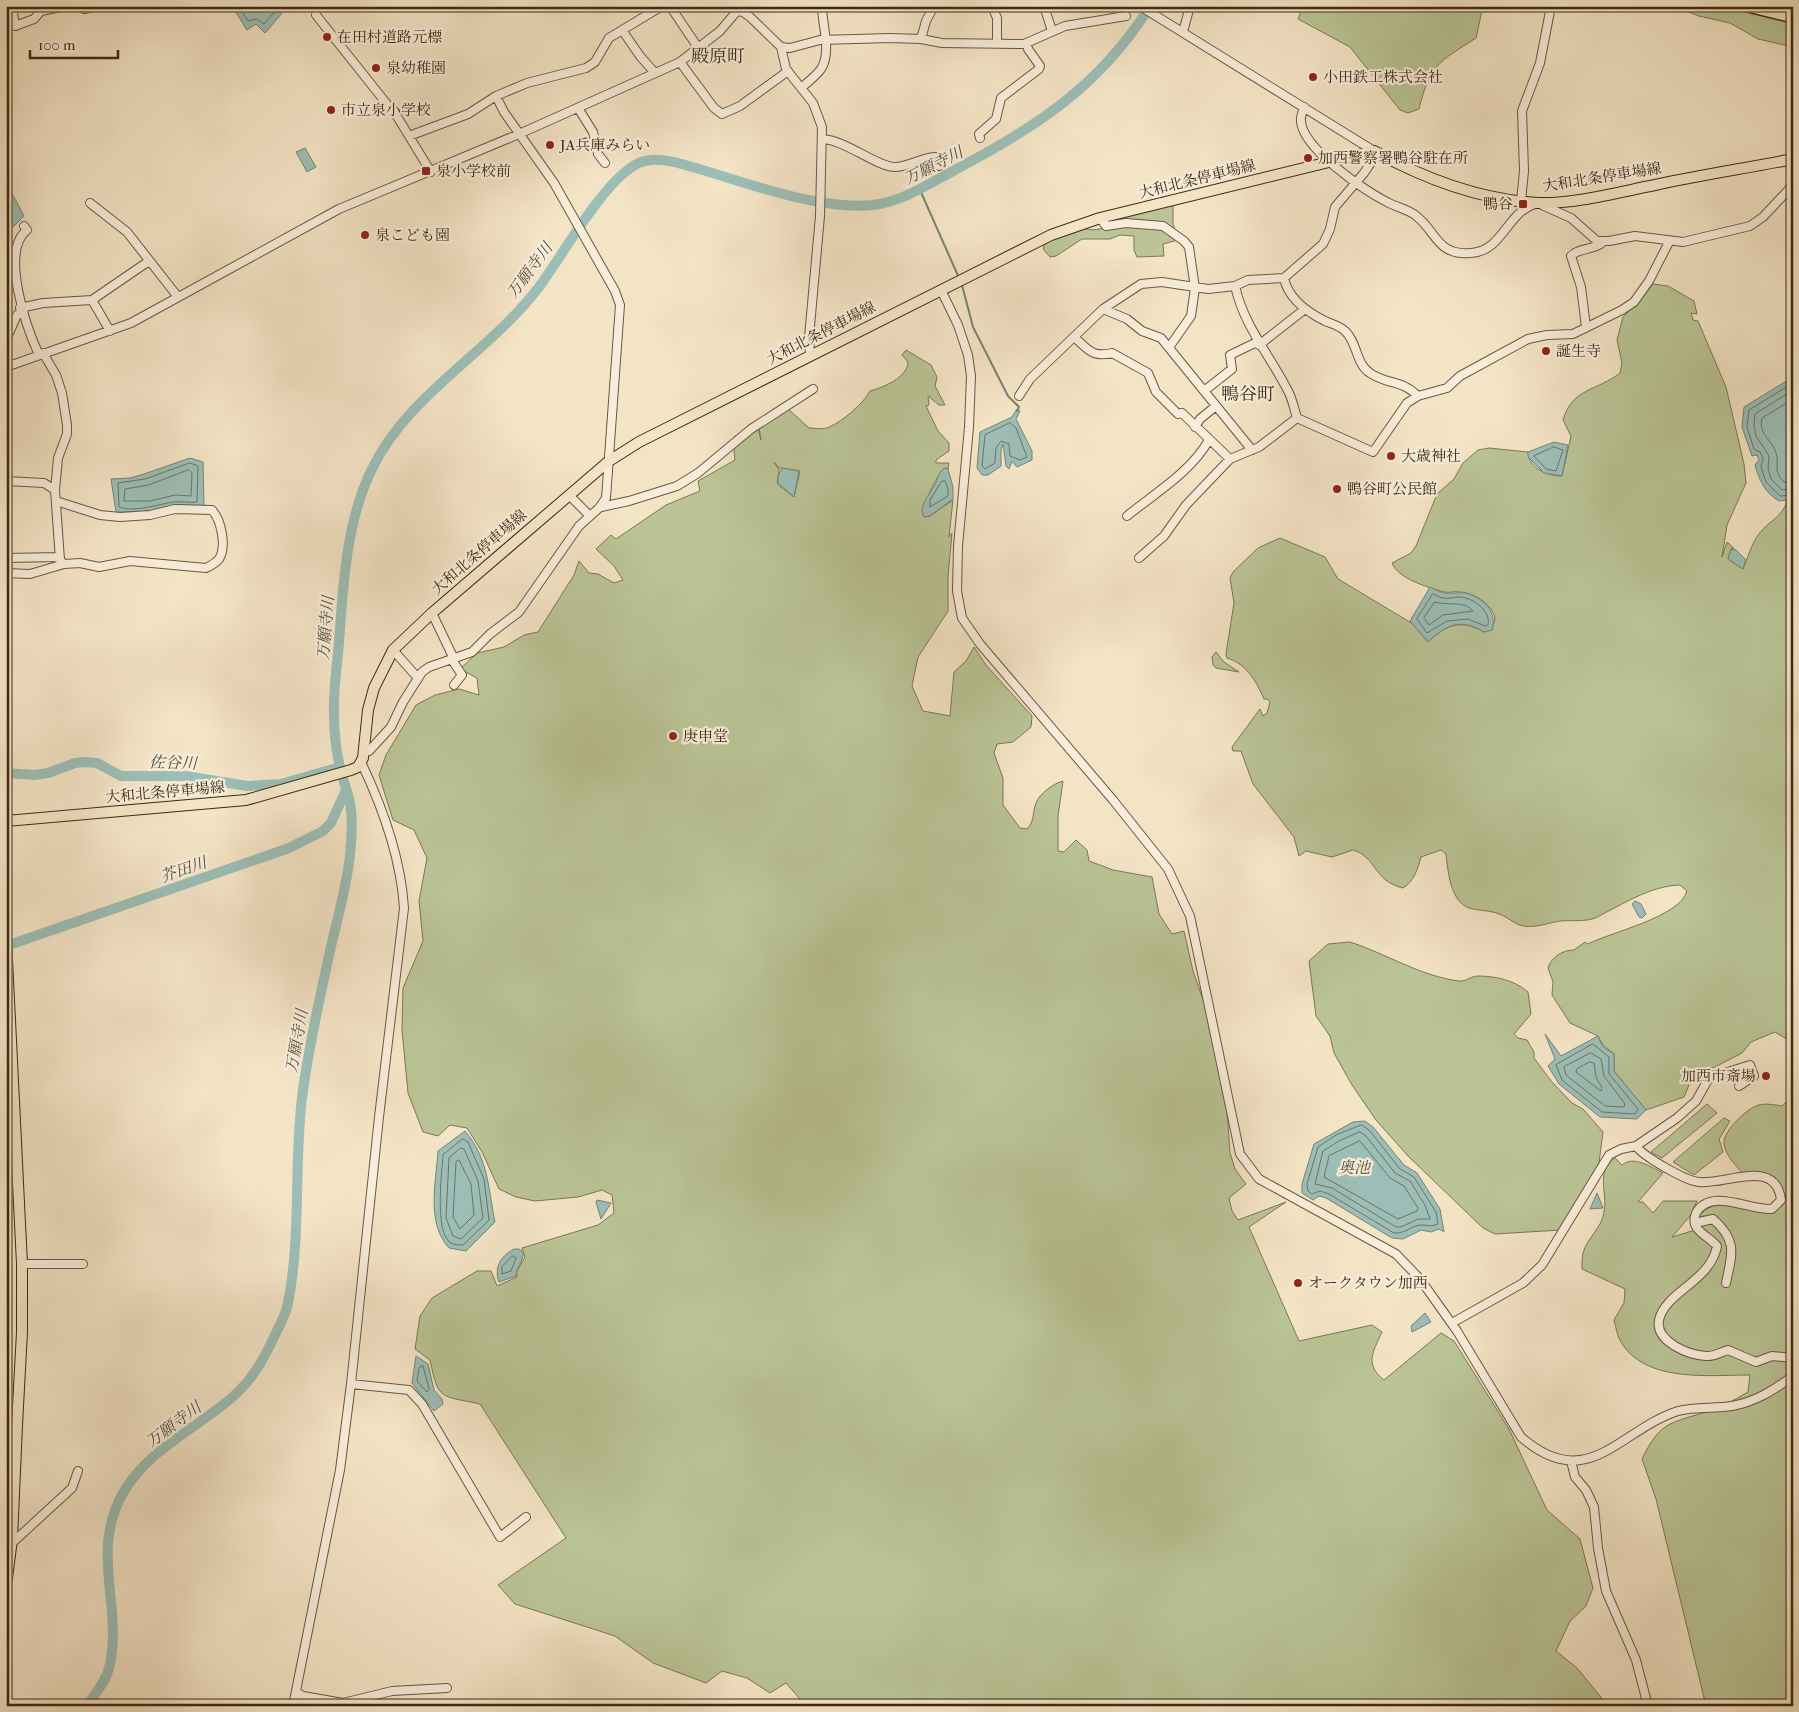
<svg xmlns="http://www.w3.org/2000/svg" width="1799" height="1712" font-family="'IM FELL French Canon','Noto Serif JP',serif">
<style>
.green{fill:#bac496;stroke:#7b7754;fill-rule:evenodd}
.water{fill:#9cbeb6;stroke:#768374}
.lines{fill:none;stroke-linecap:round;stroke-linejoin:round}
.shore{stroke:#6c7464;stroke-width:1}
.stream{stroke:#768374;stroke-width:2}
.river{stroke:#9cbeb6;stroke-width:10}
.minor-casing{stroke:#6a583f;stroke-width:10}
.major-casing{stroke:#3c2a12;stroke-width:12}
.highway-casing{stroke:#3c2a12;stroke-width:14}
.minor{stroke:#f8edda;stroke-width:8}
.major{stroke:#f4e4c6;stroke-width:10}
.highway{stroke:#f4e4c6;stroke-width:11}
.poi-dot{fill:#8f2418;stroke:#f8edda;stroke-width:2}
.labels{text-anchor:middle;stroke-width:4.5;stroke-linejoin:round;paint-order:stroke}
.poi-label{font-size:15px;fill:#3c2a12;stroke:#f8edda;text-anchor:start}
.street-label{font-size:15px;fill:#3c2a12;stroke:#f8edda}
.water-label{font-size:16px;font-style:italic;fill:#544f3b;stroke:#f8edda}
.quarter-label{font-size:18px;fill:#3c2a12;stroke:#f8edda}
</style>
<rect width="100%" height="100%" fill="#f4e4c6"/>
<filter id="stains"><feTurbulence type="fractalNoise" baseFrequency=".004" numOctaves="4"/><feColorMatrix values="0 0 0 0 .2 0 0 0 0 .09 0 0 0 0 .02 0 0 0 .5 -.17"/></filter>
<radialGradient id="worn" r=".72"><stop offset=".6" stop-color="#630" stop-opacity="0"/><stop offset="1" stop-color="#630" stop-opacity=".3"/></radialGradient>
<path class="green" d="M1303,6h180l-7,32c-37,24 -46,26 -57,71l-11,4 -8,-3 -50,-63 -52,-28z
M1673,6h57l63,17v24l-35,-8 -28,-16 -31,-7z
M1170,204l3,2v18l5,16 -15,4 1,12 -27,1 -3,-7v-14l-14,-1 -10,4h-28l-26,17 -6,1 -7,-8 3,-10 34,-11 14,2 10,-2 17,-9v-3z
M1653,284l15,2 26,15 3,13 -6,-1 2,7 5,1 28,66 18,77 2,19 -19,42 -5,32 5,-15 7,6 -3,1 -3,10 15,10c5,-11 8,-25 16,-35 8,-12 24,-17 28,-33l6,-2v544l-18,-11 -24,10 -9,11 -27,14 -22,8 -9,22 -38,13 -32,-39v-17l-11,-9 -5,-9 -28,-13 -18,-28 1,-13 -5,-14c3,-11 15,-18 26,-18l11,-8 3,2c23,-12 92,-27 99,-53l-7,-6c-31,1 -58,20 -85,33 -10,4 -24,2 -35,3 -13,2 -23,7 -37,5 -9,-2 -15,-9 -24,-12 -9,-4 -20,-3 -30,-6 -19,-7 -21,-37 -23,-54l-5,-4 -20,7c-3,11 -7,25 -18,31 -30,-7 -26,-31 -50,-38l-21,7 -26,-6 -7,5 -5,-19 -41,-53 -12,-33h-8l-1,-4 28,-38 3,7 4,-3 3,-11 -3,-3h-3c-8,-18 -17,-35 -37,-41l-1,-4 8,-51 -4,-25 3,-6 25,-24 22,-10 45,19 13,22 75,45 15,18c19,-18 33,-23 56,-10l8,-2c0,-3 3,-8 3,-11 -1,-14 -23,-27 -35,-27 -5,-1 -11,1 -16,0 -15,-4 -47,-14 -52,-29l19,-10 5,-7 21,-52 17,-15 9,-16 15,-13 11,-2 39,4c1,17 20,24 34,24l9,-40 -8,-16c9,-32 34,-29 57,-47l2,-10 -5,-23 6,-23 21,-21z
M906,350l25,15 6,12 -2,9 10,19h-6l-11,-9 1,9 -3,1 12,25 11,12v8l-13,9v3h13l-1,6 -3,-1c-8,8 -22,34 -22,46l2,3 5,-1 23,-16 -4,37 3,-4 -4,43v35l-30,46 -6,29 11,25 27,5 4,-44 12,-11 8,-14 12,18 46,51 -1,11 -18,15 -16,2 -3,9 9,25v27l17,23 7,1c8,-8 5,-16 9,-26 3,-9 18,-20 27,-22l-5,35v35l6,1 12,-12 11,10 2,11 24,9 39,7 7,37 13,20 12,-3 9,40 30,86 7,96 5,16 11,15 -17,14 3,13 6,9 48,-18 -37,25 50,114 73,-16 10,7c-9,20 -18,32 2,48l57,-47 13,8 55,88 38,81 33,29 13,49 -7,18 -16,15 -14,30 21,17 31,38h-778l-16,-4 -8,4 -20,-23 -16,10 -23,-15 -25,-7 -16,12 -53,-20 -38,-27 -100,-32 -17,-19 68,-47 -86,-134c-40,-9 -41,-2 -50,-44l-15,-11 5,-33 12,-18 45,-27h14l6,15 20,-9v-6l8,-14 -3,-9 76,-23 16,-12 -2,-18 -10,-5 -24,7 -43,4 -19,-4 -17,-8 -17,-37 -15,-24 -17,-3 -12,11 -15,-4 -15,-39 -6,-63 1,-42 20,-47 -4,-40 8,-43 -13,-28 -21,-10 -14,-45 7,-20 30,-50 19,-10 24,-6 20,6 -2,-17 -17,-9 17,-16 27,-6 20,-12 14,-3 36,-57 5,-14 10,12 9,1 16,9 9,-3 -9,-14 -18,-17 15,-14 5,4 50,-34 34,-14 -2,-10 37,-21 -2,-17 2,-7 23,-8 3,12 -2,-12 28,-20 22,20c6,0 15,2 20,-1 13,-5 35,-24 41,-36 14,-4 37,-13 38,-29l-6,-7zM774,462l5,6 21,3 -6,26 -17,-13 2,-14z
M1216,652l8,10 15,10 -23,-4 -3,-3 -1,-8z
M1350,942c37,12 70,34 109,39 7,1 12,-5 19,-5 17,0 36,4 50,16l3,22 -17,20 4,4 9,2 7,12v6l18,24 20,21 11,6 20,23 -4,31 -38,67 -66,4 -12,-6 -75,-72 -32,-36 -24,-35 -18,-32 -4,-17 -14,-20 -7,-55 19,-17z
M1793,1096v610h-87l-50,-207 -14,-40c17,-35 26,-36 61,-46 16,-4 31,-13 45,-21l2,-17c-41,0 -105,8 -129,-33 -4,-6 -5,-15 -7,-22l10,-17 1,-14 -43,-20c0,-5 0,-11 1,-16 4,-15 19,-25 21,-41 4,-19 -9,-41 11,-54l7,7c12,-10 28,2 41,8l-25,29h5l10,11 10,-12h34l-7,15 -18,21 23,-7 13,-9 -3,-5 -7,1c16,-23 53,-9 75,-5 15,-10 14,-29 -4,-37 -8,-4 -18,-3 -27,-2 -7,-9 -17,-18 -18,-30 -1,-12 23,-35 35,-38 7,-2 16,0 23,1z
M1707,1104l10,9 -55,45 -11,-6z
M1724,1118l6,3 -11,18 4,13 -29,23 -21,-13z"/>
<path class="water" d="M232,6h56l-23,27 -9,-9 -9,6z
M305,148l11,19 -9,5 -11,-20z
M6,182l18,34 -11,11h-7z
M1793,377v122l-14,2c-14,-8 -20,-21 -24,-36l4,-5 -2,-5 -5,1 -10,-29 2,-20z
M1017,409l3,2 -4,8 16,32v9l-15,7 -5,-6 -3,8 -3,-3 -3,-22 -2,6v16l-13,9h-6l-5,-7 3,-36 32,-15z
M1554,442l14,3 -6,31 -18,-3 -16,-16v-5z
M190,458l13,4 1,43 -3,3 -50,4h-35l-5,-33 19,-1 14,-4z
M782,468l17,3 -5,26 -16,-14v-7z
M945,468l3,1 5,18v12l-23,17 -6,1c-6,-11 4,-20 9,-29 5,-7 3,-14 12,-20z
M1731,549l5,1 10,10 -3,9 -15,-10z
M1430,587c5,2 10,6 15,6 6,1 13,-1 20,0 18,4 33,19 27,37l-8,2c-23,-14 -37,-8 -56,10l-18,-21z
M1635,901l6,3 5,10 -4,4 -3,-1 -7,-13z
M1545,1034l16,22 37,-20 4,10 12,8v17l32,39 -9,9 -37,-2 -41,-33 -11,-18 7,-7z
M1365,1121l8,6 31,38 13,8 23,36 4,23 -5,-3 -8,3 -10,-2 -18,9 -11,-1 -66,-40 -7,-2 -6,4 -11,-7v-9l12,-40 39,-22z
M465,1131c24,28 23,58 30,91l-29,29 -17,-3c-23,-25 -13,-65 -11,-97z
M1597,1193l6,15 -13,1z
M597,1200l14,3 -10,16 -5,-17z
M514,1249h5l4,3c1,9 -7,15 -7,24l-17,6c-5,-15 1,-25 15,-33z
M1425,1313l6,9 -19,10 -1,-6z
M416,1356l12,8 6,26 8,9 1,5 -9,7 -22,-28z"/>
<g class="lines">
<path class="shore" d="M238,6l10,15 9,-2 7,5 16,-18
M1793,383l-44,27 -2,17 7,22 6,3 3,6 -2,9 5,15 14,14 13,-1
M1793,390l-38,24 -1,12 2,10 13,20 -1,12 3,11 11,11 11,-2
M1793,399l-31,19c-4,17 10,21 14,35 4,13 -4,17 8,29l9,-1
M1010,423l6,5 11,29 -7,3 -10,-4 -1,-12 -8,-3 -5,7 -1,15 -10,6 -3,-3 3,-31z
M1554,447l9,3 -7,21 -10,-2 -12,-13z
M190,463l8,3 -1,36c-8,1 -16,-1 -23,0 -15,2 -41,11 -55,5l-1,-24 27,-4z
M189,470l3,3 -1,23 -16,-1 -25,6h-26l1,-12 23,-4z
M945,481l3,7v8l-18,11v-7l11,-18z
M1433,594c3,1 7,4 11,4 5,1 11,-1 16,-1 14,1 31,14 28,28l-3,1 -17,-7 -21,2 -20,12 -10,-14z
M1435,602c12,4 30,-2 38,9l-30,4 -14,10 -5,-7z
M1593,1044l16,13v17l29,35 -3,5 -33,-2 -40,-32 -6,-15z
M1591,1053l10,6 3,17 21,28 -1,3 -19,-1 -39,-31 -2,-8z
M1590,1062l4,1 2,14 6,11 -1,3 -25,-19 1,-3z
M1362,1125l8,6 30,38 14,8 22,35 2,12c-8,3 -9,1 -16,1 -11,0 -16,9 -28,8l-65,-39 -9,-3 -8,3 -4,-3 -1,-7 11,-37 18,-12z
M1360,1132l6,4 29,37 15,8 15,24 5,14h-12l-17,8h-5l-64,-39 -17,-4 8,-33 16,-10z
M463,1139l5,3 16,37 5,41 -26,25c-3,0 -9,0 -12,-2 -17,-10 -9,-70 -8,-88z
M1360,1141l30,37 14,8 14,22 -1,3 -19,8 -74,-42 5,-21z
M461,1148l3,1 14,32 5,37 -22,21 -8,-3 -7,-18 3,-60z
M459,1160l12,24 3,31 -14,14 -7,-12 3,-55z
M513,1256l3,2 -5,13 -9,3v-7z
M423,1366l6,23 -2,3 -10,-11 2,-13z"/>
<path class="stream" d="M920,190l39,88
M962,285l11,42 35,69 11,11 -2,4"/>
<path class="river" d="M6,773l29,2 13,-2 27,-10 9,-1 13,1 24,13h65l61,10 34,-2 59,-17
M6,946l283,-98 34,-17 8,-8 15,-33
M87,1706c8,-13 19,-24 22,-38 15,-60 -20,-115 14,-175 24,-42 70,-63 106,-93 22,-18 34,-39 46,-65 5,-10 11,-21 13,-32 14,-71 5,-143 15,-213 7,-50 18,-99 29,-148 7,-29 15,-58 18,-87 1,-14 3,-31 1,-45 -1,-14 -8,-28 -11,-43 -4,-16 -6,-36 -6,-53 -1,-23 3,-47 5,-71 4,-56 7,-122 33,-174 36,-75 118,-117 167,-182 24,-32 66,-109 100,-124 12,-5 23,-3 35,-1 60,15 138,49 199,43 30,-4 54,-20 80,-34 82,-44 146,-83 197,-165"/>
<g class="minor-casing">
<path id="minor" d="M12,6l3,20 19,-7 11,-13
M80,6l4,3 15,-3
M670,6l29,43
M992,6l5,12v24
M1044,6l8,25
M41,11l25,-5
M737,11l6,1 7,5 31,30 5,22 27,34 9,24 -2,89 -11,121 1,18
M316,15l82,103 33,54
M622,30l18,26 15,17
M1183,32l7,-26
M921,39l5,-18 8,-15
M781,47l9,1 30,-8 70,-2 31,1 21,4 82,1 41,-18 61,-10
M680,62l34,46 8,6 18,-8 48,-35
M801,88c7,-6 15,-12 20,-19 11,-17 1,-44 1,-63
M1304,107c-1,4 -4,10 -3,14 1,27 64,70 86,81 9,5 20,7 28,13 22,16 21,41 56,38 32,-2 36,-41 64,-49
M578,108l15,24 5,22 7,9
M409,136l59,-22 28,-18
M980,138l-1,-4 17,-15 5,-21 38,-29 1,-3 -12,-17 -1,-6
M823,139c24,2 54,28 72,28 14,0 27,-10 41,-10l3,9
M1521,201l3,-30 -2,-60 18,-48 11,-57
M90,203l37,29 51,65
M1542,203v2l29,13 26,23h12l26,-5 48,6 67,-16 13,-9 30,-32
M1100,218l6,8 20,-3 37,3 21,15 5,6 6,41 -4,28 -21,30
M24,226l3,4c-27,21 -1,97 12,125
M1284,278c4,20 23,34 41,43 7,3 15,5 20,10 13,12 10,32 25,42 17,12 31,6 48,23l29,-8 13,-12 68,-37 19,-4 26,-1 49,-24 12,-8 15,-21 20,-39
M1235,286c9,40 34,68 52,103 5,8 7,19 10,29l76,34 34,-49 11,-7
M941,290l17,35 10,30 3,21 -2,51 -11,119 -1,45 5,27 18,26 133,156 55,69 22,47 50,238 19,25 137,75 24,25 37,52 64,106c67,58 98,-7 157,-26 17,-5 37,-2 54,-5 23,-4 42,-16 61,-30
M92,300l18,31
M20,308l23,-5 49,-3 57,-39
M1103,309l24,10 15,12 19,7 91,112
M1586,327l-5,-40 -10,-31c8,-9 24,-5 33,-15
M1074,337c14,12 18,21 38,16l36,20 8,19 22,22 4,-1 48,46
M6,340l11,-25 4,-3
M1259,345l46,-36
M43,353l13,22 6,18 5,32v9l-9,24 -3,32 5,70 4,4
M6,367l125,-44 208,-114 180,-75 161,-72 40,-31 17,-20 -2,-5
M1204,391l28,-22 -2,-14 27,-13
M1019,396l11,-17 73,-70 38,-25 21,-2 46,7 27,-3 13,-6 36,-2 39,-34 7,-15 5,-22 29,-34 8,-12 2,-10 -234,-145
M1195,427l5,-8 16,-13
M6,481l38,2 11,7
M569,495l21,21
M601,507l28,-6 48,-15 21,-13 53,-44 62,-40
M1127,516c28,-23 63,-43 82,-76
M6,558l54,-1
M1139,558l25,-22 22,-31 44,-46 29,-12 38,-29
M6,573l24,1 34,-10 16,-1 19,4 31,-6 76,7c4,-2 10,-5 13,-9 8,-13 2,-39 -7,-49l-37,-1 -25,6 -30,2 -20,-2 -44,-14
M432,613l22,46
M393,650l24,27
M452,660l10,15 -8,10
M364,752l5,-1 22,-24 12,-25 19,-30 7,-5 43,-15 18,-18 29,-22 60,-86 20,-18 7,-10 14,-193 -5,-14 -61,-108 -50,-71 -8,-16 31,-13 59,-15 9,-6 14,-24 53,-32
M1636,1146c8,11 50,35 63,36 27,3 77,-25 82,18l-9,9c-22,2 -61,-22 -76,4 -2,5 -3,10 1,15 5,7 14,11 20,18 -6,35 -52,46 -58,74 -4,22 30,35 47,36 7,1 15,-4 22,-6l28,12 16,-6 21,2
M1695,1223l18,-4c25,22 19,35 13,64
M22,1264h61
M1452,1323l71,-40 19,-18 67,-110 12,-6 15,-3 41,-28 19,-17 13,-23 41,-13 4,11 -15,10
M351,1384l58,6 13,14 78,133 26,-20
M1571,1461l4,16 11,13 8,17 4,41 8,43 30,69 12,46
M11,1544l61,-56 6,-17
M296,1692l7,4 40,7 49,-12 55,-3
M303,1696v10
M293,1706l47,-236 11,-86 28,-267 25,-209c-3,-48 -22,-102 -43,-146"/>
</g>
<g class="major-casing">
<path id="major" d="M6,821l240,-21 105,-30 7,-3 5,-9 5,-48 6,-22 19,-38 39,-37 177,-152 30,-19 412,-207 49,-17 274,-67c51,28 105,49 165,52 36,1 80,-11 116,-18 46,-10 92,-17 138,-26
M6,939l16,325v68l-5,93 -5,114 -6,47"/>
</g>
<g class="highway-casing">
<path id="highway" d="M1748,6l45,11
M1787,6l6,2"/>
</g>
<use href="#minor" class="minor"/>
<use href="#major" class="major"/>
<use href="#highway" class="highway"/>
</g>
<g class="poi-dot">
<circle cx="327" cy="37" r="5"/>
<circle cx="376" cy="68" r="5"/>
<circle cx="1313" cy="77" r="5"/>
<circle cx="331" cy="110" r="5"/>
<circle cx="550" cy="145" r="5"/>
<circle cx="1308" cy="158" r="5"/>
<rect x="421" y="166" width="10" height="10" rx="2.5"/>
<rect x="1518" y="199" width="10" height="10" rx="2.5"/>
<circle cx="365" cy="235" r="5"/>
<circle cx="1546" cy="351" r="5"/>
<circle cx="1391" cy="456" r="5"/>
<circle cx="1337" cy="489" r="5"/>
<circle cx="673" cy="736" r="5"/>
<circle cx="1766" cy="1076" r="5"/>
<circle cx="1298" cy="1283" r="5"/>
</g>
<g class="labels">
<g class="poi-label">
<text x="337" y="42">在田村道路元標</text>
<text x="386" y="73">泉幼稚園</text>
<text x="1323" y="82">小田鉄工株式会社</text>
<text x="341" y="115">市立泉小学校</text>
<text x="560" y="150">JA兵庫みらい</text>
<text x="1318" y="163">加西警察署鴨谷駐在所</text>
<text x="436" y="176">泉小学校前</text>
<text x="1513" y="209" text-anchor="end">鴨谷</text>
<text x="375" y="240">泉こども園</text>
<text x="1556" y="356">誕生寺</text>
<text x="1401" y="461">大歳神社</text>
<text x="1347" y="494">鴨谷町公民館</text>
<text x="683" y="741">庚申堂</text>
<text x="1756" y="1081" text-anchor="end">加西市斎場</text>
<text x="1308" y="1288">オークタウン加西</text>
</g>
<g class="street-label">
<text transform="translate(1602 177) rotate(-9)" y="5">大和北条停車場線</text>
<text transform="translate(1197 179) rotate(-14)" y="5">大和北条停車場線</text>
<text transform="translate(821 333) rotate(-27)" y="5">大和北条停車場線</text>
<text transform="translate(479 552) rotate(-41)" y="5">大和北条停車場線</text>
<text transform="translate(165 792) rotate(-5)" y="5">大和北条停車場線</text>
</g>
<g class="water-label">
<text transform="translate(933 165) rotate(-27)" y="6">万願寺川</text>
<text transform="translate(529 270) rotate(-53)" y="6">万願寺川</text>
<text transform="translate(325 628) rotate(-85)" y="6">万願寺川</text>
<text transform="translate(173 762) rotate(2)" y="6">佐谷川</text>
<text transform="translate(183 869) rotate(-19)" y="6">芥田川</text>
<text transform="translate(296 1041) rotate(-80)" y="6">万願寺川</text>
<text x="1354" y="1173">奥池</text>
<text transform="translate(173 1424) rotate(-37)" y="6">万願寺川</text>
</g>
<g class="quarter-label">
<text x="718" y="62">殿原町</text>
<text x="1248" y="400">鴨谷町</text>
</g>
</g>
<rect width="1799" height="1712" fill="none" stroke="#f4e4c6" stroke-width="25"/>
<rect x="8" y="8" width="1784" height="1697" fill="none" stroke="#3c2a12" stroke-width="2.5"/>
<rect x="12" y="12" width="1774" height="1687" fill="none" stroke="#3c2a12"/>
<path d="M30 50v8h88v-8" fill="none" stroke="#3c2a12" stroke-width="2.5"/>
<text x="38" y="50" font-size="15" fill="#3c2a12" stroke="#f8edda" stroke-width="4" paint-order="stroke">100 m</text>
<rect width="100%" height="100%" filter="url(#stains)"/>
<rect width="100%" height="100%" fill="url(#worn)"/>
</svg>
